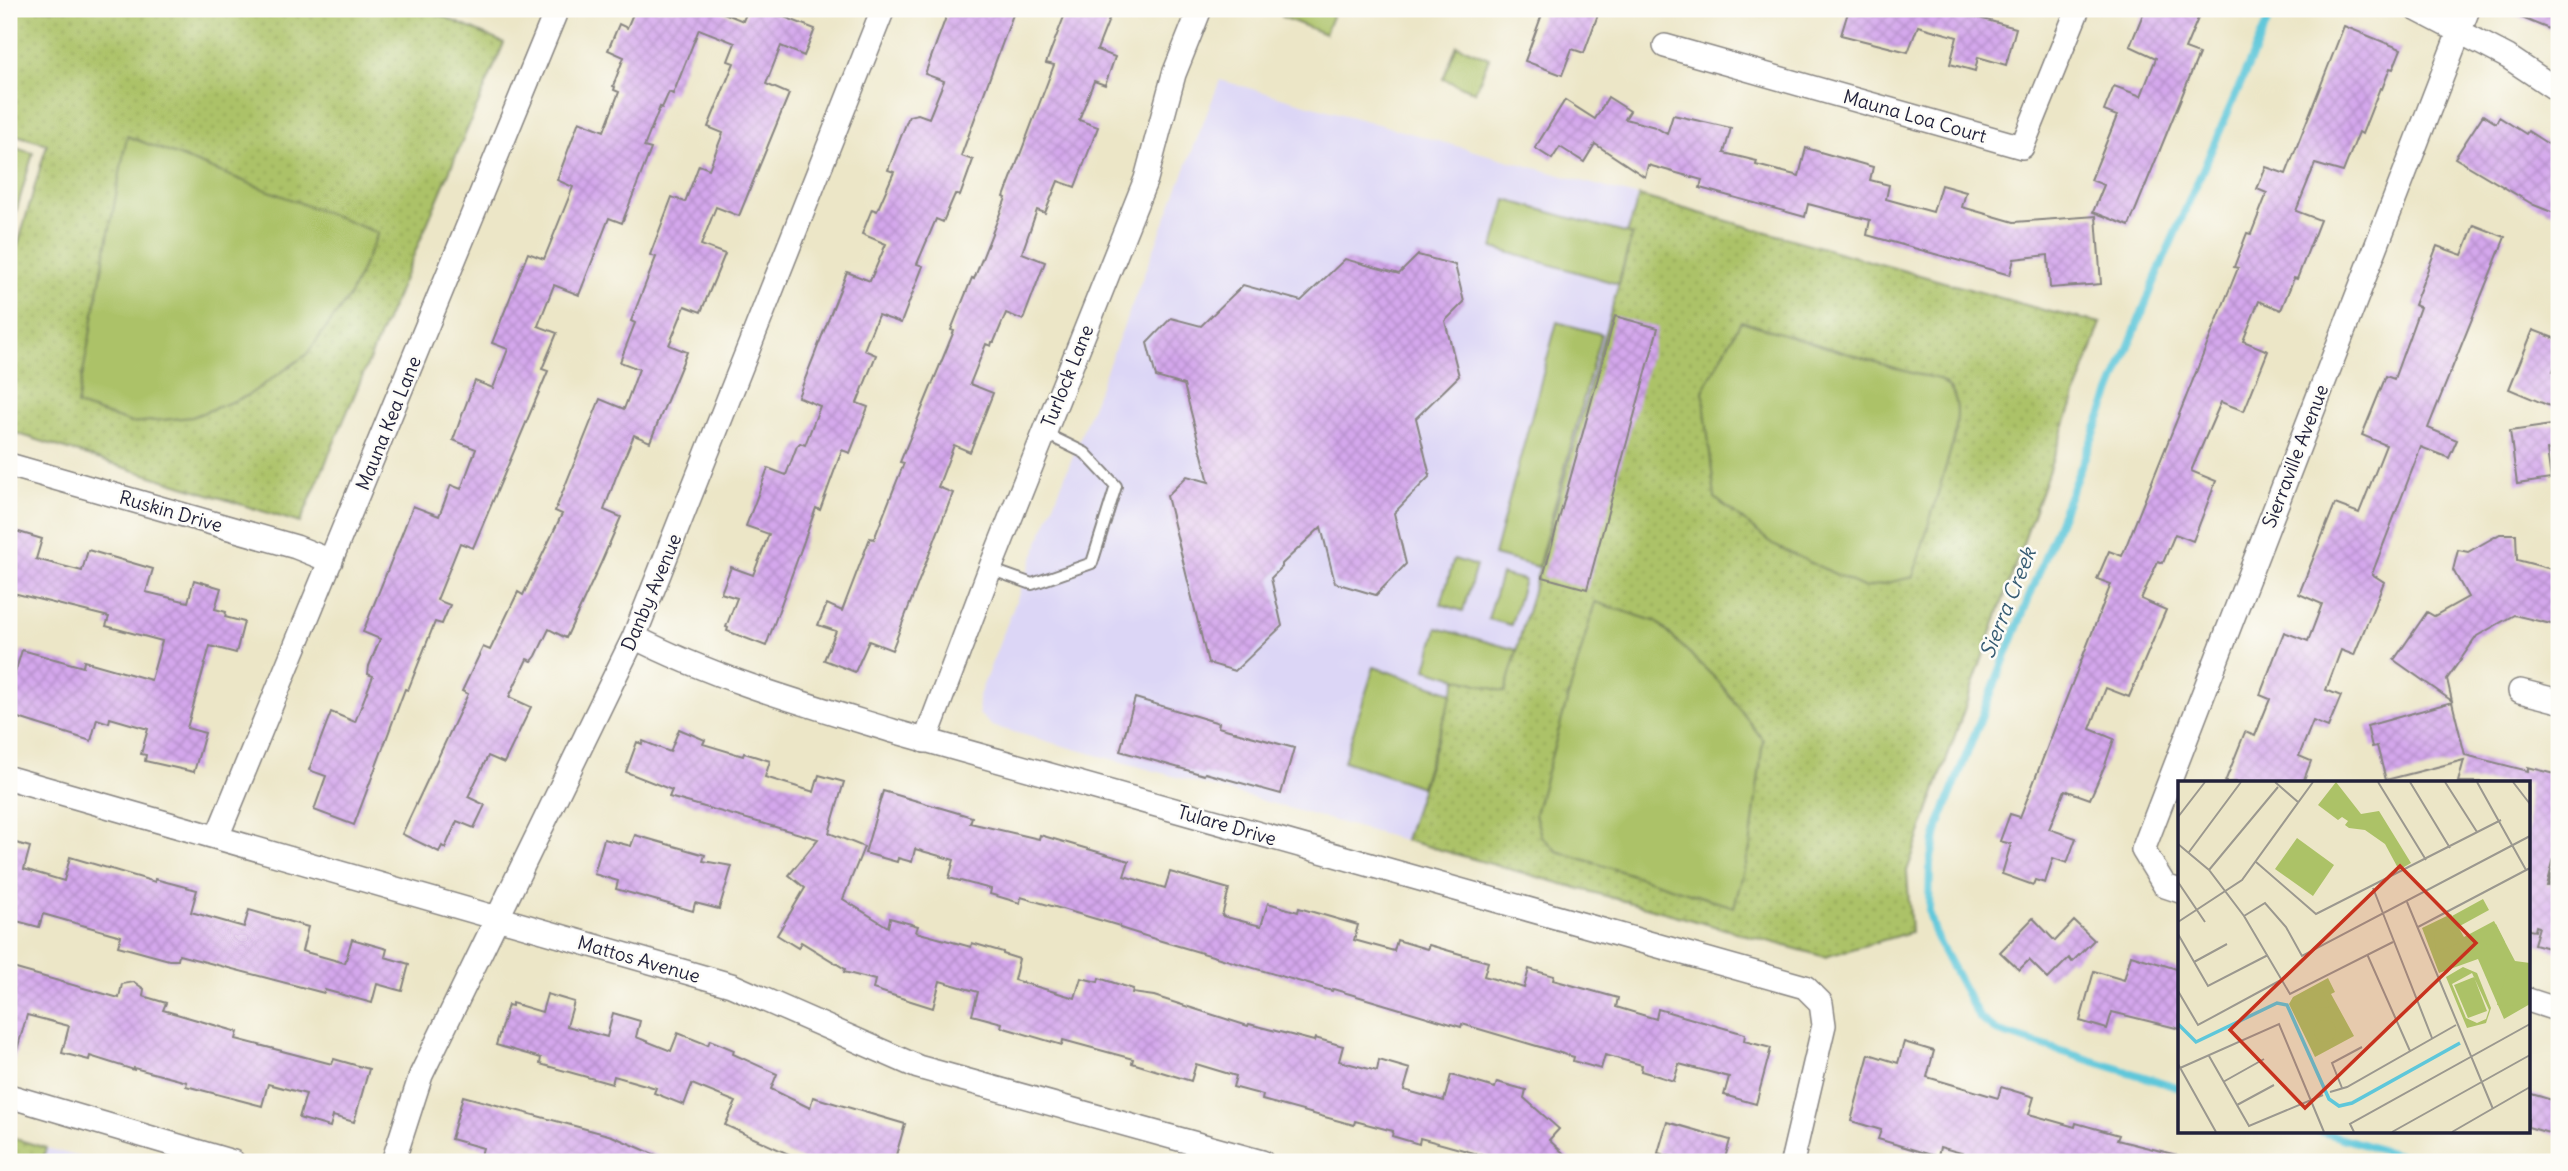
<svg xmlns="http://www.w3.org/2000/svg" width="2568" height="1171" font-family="Delius,sans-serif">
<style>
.built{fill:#dcd6f6}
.grass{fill:url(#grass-dots);stroke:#677251;stroke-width:2}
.park{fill:#acc267;stroke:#677251;stroke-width:2}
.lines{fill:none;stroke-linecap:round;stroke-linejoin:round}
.stream{stroke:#5ec7da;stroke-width:8}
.building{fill:url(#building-cross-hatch)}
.lane-casing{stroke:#878481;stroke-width:14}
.street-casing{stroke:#878481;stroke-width:26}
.lane{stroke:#fff;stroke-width:10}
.street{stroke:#fff;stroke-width:23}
.labels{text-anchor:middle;stroke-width:5;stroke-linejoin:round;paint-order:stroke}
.street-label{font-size:19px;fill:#22223b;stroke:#fdfcf7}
.water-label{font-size:21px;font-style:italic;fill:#375c73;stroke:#fdfcf7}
.inset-river{fill:none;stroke:#5ec7da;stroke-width:3.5}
.inset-road{fill:none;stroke:#9b988f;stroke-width:2}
.view{fill:#c8321e;fill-opacity:0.15;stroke:#c8321e;stroke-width:3.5}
.inset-edge{fill:none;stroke:#22223b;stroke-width:3.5}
</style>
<defs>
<pattern id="grass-dots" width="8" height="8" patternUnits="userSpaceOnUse" patternTransform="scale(1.75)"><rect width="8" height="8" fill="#acc267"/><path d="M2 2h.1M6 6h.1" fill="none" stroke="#94a65a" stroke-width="1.8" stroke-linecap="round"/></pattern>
<pattern id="building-cross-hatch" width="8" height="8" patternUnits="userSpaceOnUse" patternTransform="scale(1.75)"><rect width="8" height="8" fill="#d4a7ec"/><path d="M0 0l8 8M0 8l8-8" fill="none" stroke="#b68fcb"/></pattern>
</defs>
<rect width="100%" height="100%" fill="#fdfcf7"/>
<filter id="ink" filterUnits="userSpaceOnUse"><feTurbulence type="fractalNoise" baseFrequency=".0143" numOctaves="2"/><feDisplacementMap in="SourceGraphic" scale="14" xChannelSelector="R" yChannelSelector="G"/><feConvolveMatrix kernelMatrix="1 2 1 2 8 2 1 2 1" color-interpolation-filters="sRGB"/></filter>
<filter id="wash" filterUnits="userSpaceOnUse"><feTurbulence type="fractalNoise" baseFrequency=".00686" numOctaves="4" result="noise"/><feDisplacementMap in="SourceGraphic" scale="28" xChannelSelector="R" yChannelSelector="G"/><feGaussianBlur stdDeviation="1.57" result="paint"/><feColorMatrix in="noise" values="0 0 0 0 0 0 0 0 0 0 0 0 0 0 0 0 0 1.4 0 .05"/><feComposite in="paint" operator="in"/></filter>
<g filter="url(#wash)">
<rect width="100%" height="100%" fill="#ece6c7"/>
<path class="built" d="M1220,80l827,231 -250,638 -805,-223 -13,-12 -1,-16z
M9,1137l37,11 53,14h-90z"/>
<path class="grass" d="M9,9h417l78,34 -204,480 -291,-92v-155l38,-132 -38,-11z
M1639,196l408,115 54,12 -194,548 4,61 -86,25 -420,-117 52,-162 48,13 127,-455 -5,-2z
M9,1137l37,11 -4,14h-33z"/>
<path class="park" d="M1285,9h50l-10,25 -43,-17z
M1457,45l32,13 -14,34 -32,-13z
M127,136l251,97 -29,64 -43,58 -59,41 -55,21 -60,6 -55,-18z
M9,146l24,7 -24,83z
M1506,200l126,35 -14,49 -125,-36z
M1741,321l174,53c7,2 16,2 23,5 24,12 20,38 16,60l-41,138 -48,11 -90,-42 -60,-48 -12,-107z
M1557,322l44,12 -63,233 -44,-12z
M1454,559l22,7 -13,45 -22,-7z
M1501,574l23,6 -13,45 -23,-6z
M1595,602l62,20 62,60 44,58 -13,108 -16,59 -177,-56 -16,-15 -6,-22z
M1437,628l80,22 -12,42 -79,-23z
M1374,667l78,26 -31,94 -77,-26z"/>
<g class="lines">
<path class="stream" d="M2180,1088l-184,-57 -17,-14 -42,-78 -8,-27 1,-50 9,-38 220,-554 114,-261
M2319,1131l102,31"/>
</g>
<g id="blocks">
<path class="building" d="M635,9h79l29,12 5,-12h16l51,20 -11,27 -23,-10 -15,38 23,10 -50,122 -23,-9 -15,38 24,9 -24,58 -16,-6 -16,39 18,7 -37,90 -16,-7 -18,42 -12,33 17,7 -20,46 -35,75 -17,-9 -13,27 -4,5 -5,-2 -18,38 22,10 -27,56 -16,-7 -20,41 17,8 -11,23 -17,-7 -12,27 -3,-2 -3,6 -37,-18 66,-140 -6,-3 21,-44 7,3 28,-58 5,3 39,-81 -7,-3 45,-112 24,10 15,-40 -19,-7 15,-39 -4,-2 25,-64 -6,-2 22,-58 13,5 14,-37 10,4 14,-36 -15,-6 26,-64 -6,-2 7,-18 -36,-14 -26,65 -4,-2 -7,16 -2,-1 -16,40 7,2 -29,74 -13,-5 -30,77 -25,-10 -16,41 19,7 -15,36 6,2 -75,177 -13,-5 -23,57 13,5 -8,19 -7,-2 -27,68 -3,-1 -51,136 -40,-15 12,-34 -17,-6 22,-58 24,10 18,-46 -5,-2 1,-8 11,-27 -17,-7 50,-126 26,10 12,-31 10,4 15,-40 -23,-9 12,-33 10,-26 18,7 15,-39 -16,-6 36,-90 16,6 29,-72 -16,-7 22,-59 25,10 15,-39 -5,-2 1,-3 -2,-1 11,-29 -16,-7 11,-26 8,4z
M949,9h66l-54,147 12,4 -13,36 -5,-2 -12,28 -7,-3 -19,45 6,2 -22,57 -23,-8 -14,35 12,5 -19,48 11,4 -18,46 -8,-3 -22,60 -4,-2 -50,138 -39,-15 1,-3 -2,-1 11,-29 -16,-5 10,-26 22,8 16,-41 -23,-8 22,-58 18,7 11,-29 3,-3 5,2 15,-39 -22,-9 49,-125 23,9 16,-37 -24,-10 10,-25 5,2 17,-39 -6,-2 21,-54 9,-2 11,4 15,-37 -19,-7z
M1067,9h46l-16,41 18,7 -10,28 -11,-4 -15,39 19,7 -23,60 -17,-6 -13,32 -8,-3 -15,43 23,9 -22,58 -17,-7 -12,29h-2l-1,4 -5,-2 -16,40 23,9 -23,59 -16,-7 -16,42 15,6 -61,157 -23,-9 -14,31 -31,-12 12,-29 -18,-6 9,-21 15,7 28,-73 4,1 30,-76 -4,-1 54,-131 -3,-1 21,-52 2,1 32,-81 -2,-1 50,-132 -8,-2z
M1544,9h56l-16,44 -12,-4 -10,26 -37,-14z
M1849,9h97l70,19 -10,37 -28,-8 -3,14 -25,-7 7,-27 -39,-11 -10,26 -67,-17z
M2145,9h57l-17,40 14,5 -70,172 -36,-14 11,-27 -13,-5 26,-64 -13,-5 10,-25 27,10 15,-38 -26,-12z
M2503,9h56v24l-57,-23z
M2344,26l57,23 -8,20 -3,-1 -8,21 -2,-1 -18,46 -3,-2 -16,40 -28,-8 -19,47 24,9 -23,59 -3,-1 -13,32 -22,-9 -16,40 25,10 -24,60 -23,-9 -30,69 25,10 -13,34 -10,26 -18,-7 -12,29 -5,-2 -17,38 25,11 -37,87 -23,-9 -16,41 24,10 -9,26 -15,34 -25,-9 -16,39 27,9 -9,25 -14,-5 -8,25 -10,-3 -2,5 -31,-11 9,-30 -11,-3 10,-27 10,3 91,-233 -14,-5 12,-28 13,5 116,-288 -4,-1 13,-34 4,1 16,-41 -10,-4 9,-22 20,7z
M1608,97l22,14 -5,8 30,8 12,7 6,-19 58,13 -7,25 33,8 -1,4 43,11 7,-28 67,19 -3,13 19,5 -3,14 47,13 8,-27 25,7 -4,15 52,15 82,-6 5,68 -51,4 -2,-33 -34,4 -4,16 -143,-40 3,-15 -62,-16 -3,13 -105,-29 2,-8 -54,-15 -3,12 -50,-33 -11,18 -24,-15 -8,12 -17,-11 30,-48 30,19z
M2483,115l13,8 3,-6 27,17 2,-3 31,20v64l-25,-10 -79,-47z
M2474,225l31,12 -77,191 29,12 -8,18 -28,-11 -49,127 12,8 -30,73 -13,-5 -15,40 15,6 -13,31 -15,-6 -14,35 12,5 -8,21h-78l20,-50 10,4 15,-37 -10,-4 24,-63 24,9 14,-37 -23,-10 36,-90 24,9 27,-68 -24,-10 24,-59 8,3 26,-72 -6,-2 23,-59 25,9z
M1418,255l37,10 9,37 -19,19 14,55 -43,42 14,58 -36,37 12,51 -30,31 -41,-12 -14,-56 -39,37v3l-11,11 11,48 -47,45 -27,-8 -41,-167 20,-20 22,6 -25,-97 -28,-8 -9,-34 24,-25 30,8 42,-41 58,16 44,-42 54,15z
M1615,316l43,12 -71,261 -44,-12z
M2533,330l26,10v14l-6,17 6,2v37l-50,-21z
M2559,424v24l-12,2 4,29 -34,5 -7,-53z
M9,529l33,10 -6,20 46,12 6,-21 65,19 -7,23 42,10 6,-22 27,8 -6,21 11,3 -1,5 19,5 -8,31 -26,-7 -23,82 18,5 -11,39 -49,-11 1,-6 -5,-1 7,-25 -38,-11 -1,5 -12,-4 -6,22 -82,-26v-44l6,2 7,-23 61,17 1,-6 67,19 11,-39 -56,-15 3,-9 -100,-25z
M2500,534h16l1,26 42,11v55l-45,-11 -37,21 -30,43 5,22 -58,-41 33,-48 7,4 34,-19 -15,-27 5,-20 10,2z
M1135,698l84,25 -1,4 76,21 -13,46 -76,-21 -1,2 -84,-24z
M2452,702l13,53 63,16v-4l31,8v63l-12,48h2l3,-12 7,1v76l-25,-7 5,-17 -3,-1 -1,5 -7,-1v-148h-70l6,-22 -78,20 -9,-34 -5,1 -5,-21z
M679,729l26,11 -2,4 40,12 1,-3 26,8 -5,16 49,15 5,-17 25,7 -15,51 35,14 -21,52 45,28 2,-9 28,8 -2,6 55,15 1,-4 31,9v2l16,5 -5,21 61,18 6,-20 17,4 1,-4 34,11 -1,4 22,3 94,30 1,-2 65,17 1,-3 28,8 -4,15 38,10 2,-11 31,9 -6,21 40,11 7,-26 44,13 2,-6 29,8 -2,8 35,31 -10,11 24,22h-66l-87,-24 -1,6 -27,-8 1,-5 -38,-10 -1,4 -92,-25 1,-5 -30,-8 3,-11 -40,-12 -5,17 -59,-18 1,-4 -70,-19 -1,5 -61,-18 1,-4 -30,-8 6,-23 -38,-11 -7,27 -60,-19 2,-9 -31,-8 1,-3 -44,-27 -3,6 -21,-13 28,-47 -16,-13 29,-36 -149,-42 3,-7 -46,-18 11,-30 5,2 1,-3 27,11z
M883,791l89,26 -2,6 69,16 1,-4 89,26 -5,15 41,12 5,-16 59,17 -7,27 39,10 7,-23 30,9 1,-4 59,17 -4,15 40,11 3,-11 30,9 2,-4 59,17 -4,14 40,12 5,-19 25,7 -1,4 65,18 -2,9 40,12 2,-10 87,25 -1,7 27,7 -15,56 -32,-9 5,-18 -50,-13 -5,17 -33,-10 1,-6 -37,-10 -4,14 -28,-8 1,-4 -112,-33 -1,3 -128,-38 -1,2 -174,-51 -38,-12v-2l-99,-29 -1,6 -30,-9 1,-5 -42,-11 5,-18 -39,-11 -3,13 -14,-4 -1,4 -32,-9z
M635,835l70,20 -2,6 29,5 -13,43 -24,-6 -2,8 -77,-22 2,-8 -24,-7 10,-35 27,7z
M9,841l21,6 -6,22 40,12 6,-24 85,25v-3l42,11 -6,22 53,15 5,-17 59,17 -6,24 43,12 7,-24 35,10 -2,8 24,7 -7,27 -25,-7 -5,19 -47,-13 -1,3 -145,-38 -1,5h-9l-51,-14 3,-10 -78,-22 -4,13 -30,-8z
M2033,918l22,23 19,-20 20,19 -22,22 -3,-4 -21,21 -19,-19 -10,10 -19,-18z
M2131,955l49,15v59l-68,-17 -5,17 -27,-8 14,-50 30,9z
M9,967l110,31 3,-14 12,-2 10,7 -1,7 23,7 -3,7 75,22 -2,7 96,25 2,-5 35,10 -15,53 -21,-6 -3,11 -31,-9 7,-24 -38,-10 -6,22 -76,-20 1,-4 -53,-14v2l-44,-14 -1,4 -27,-7 7,-27 -42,-11 -13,45 -5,-1z
M547,994l27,8 -7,24 40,11 6,-24 27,8 -4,16 35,14 7,-18 30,12 2,-5 24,10 -1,4 44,20 -6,15 39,19 3,-11 92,27 -11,38h-88l-81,-37 11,-23 -44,-18 -8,21 -30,-12 2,-5 -42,-12 -2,8 -72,-20 1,-6 -45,-13 12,-40 4,1v-3l30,9z
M1904,1042l30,9 -7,26 71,21 3,-11 33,10 -5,17 46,13 1,-4 43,12 -2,5 60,15 -1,7h-195l1,-3 -42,-12 -2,10 -60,-18 3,-9 -30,-9 12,-45 6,-22 29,9z
M2528,1093l31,9v34l-31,-9z
M463,1096l149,40 60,26h-193l4,-14 -32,-9z
M1667,1122l63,18 -6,22h-46l1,-3 -21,-6z"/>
</g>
</g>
<g filter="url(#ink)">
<use href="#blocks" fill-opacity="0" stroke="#878481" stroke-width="2"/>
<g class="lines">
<g class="lane-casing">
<path id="lane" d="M990,569l42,15 60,-21 24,-77 -31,-33 -41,-20"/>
</g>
<g class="street-casing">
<path id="street" d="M2416,9l92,48 51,34
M1665,46l357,101 56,-138
M9,465l287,82 35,14
M634,637c82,42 171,67 259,94l912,256 16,16 3,22 -32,137
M2520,691l39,10
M925,741l65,-172 156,-390 28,-105 26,-65
M9,778l722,207 187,82 344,95
M217,837l340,-828
M2180,891l-15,-5 -22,-36 325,-841
M2528,1000l31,10
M9,1096l224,66
M393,1162l28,-87 213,-438 249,-628"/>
</g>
<use href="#lane" class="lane"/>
<use href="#street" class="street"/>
</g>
</g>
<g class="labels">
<g class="street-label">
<text transform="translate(1915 116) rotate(16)" y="7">Mauna Loa Court</text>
<text transform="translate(1067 376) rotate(-68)" y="7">Turlock Lane</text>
<text transform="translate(388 423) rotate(-68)" y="7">Mauna Kea Lane</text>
<text transform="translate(2295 456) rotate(-69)" y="7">Sierraville Avenue</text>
<text transform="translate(171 511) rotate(16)" y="7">Ruskin Drive</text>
<text transform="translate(651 592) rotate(-67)" y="7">Danby Avenue</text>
<text transform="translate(1227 825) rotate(16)" y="7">Tulare Drive</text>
<text transform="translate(639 959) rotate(16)" y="7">Mattos Avenue</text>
</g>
<g class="water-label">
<text transform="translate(2008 603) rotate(-68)" y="7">Sierra Creek</text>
</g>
</g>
<g transform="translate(2178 781)">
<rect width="352" height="352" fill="#ece6c7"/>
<path d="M158,1l25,32 18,-3 32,52 -12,7 -14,-26 -20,-14 -16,-2 -4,-3 3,-4 -6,-4 -4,3 -20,-15zM273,133l13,23 30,-16 21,40 15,2v41l-26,15 -26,-60 -39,14 -17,-45zM150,197l7,14 -4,2 23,42 -39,21 -26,-53 4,-7z" fill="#acc267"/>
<path d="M119,57l37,27 -21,31 -38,-27zM305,118l6,11 -31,17 -6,-11zM267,140l14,22 -23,9 -2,-19zM318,143l9,18 -11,4 -11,-3 -5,-10zM285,186l14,6 14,35 -5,15 -19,5 -21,-51zM294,192l17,37 -3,9 -9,4 -11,-5 -14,-34zM330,188l22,8v25l-9,4 -24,-1zM296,196l13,34 -19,7 -14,-33zM142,206l11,19 -5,2 -15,-1 -9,-13zM136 250a11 11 0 1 1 22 0a11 11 0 1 1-22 0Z" fill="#acc267" fill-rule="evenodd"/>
<path class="inset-river" d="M0,243l18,18 81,-39 10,2 42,94 10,7 13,-3 108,-60"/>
<path class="inset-road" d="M97,1l23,20M200,1l48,78M232,1l40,66M267,1l32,50M299,1l49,88M335,1l17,22M0,36l27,-35M0,63l31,26 35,46 46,78 103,-52M11,71l52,-70M78,81l60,52 185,-94M31,89l69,-83M0,101l27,40M195,107l59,150M229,121l86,207M66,135l21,-13 21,24 16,29 228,-120M0,141l64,-42 71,-98M240,146l112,-59M0,153l30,52 60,-31M189,173l43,97M16,181l33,-18M0,210l20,34 83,-45M31,275l40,70 74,-31M0,283l38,68M2,287l99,-44 45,108M45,301l41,-23M164,307l-10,-25 30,-16M152,311l17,-5 109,-62M59,324l37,-20M176,351l-4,-8 180,-100M214,351l138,-77M274,351l78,-45"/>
<path class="view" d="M222,85l76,77 -171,165 -75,-78z"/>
<rect width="352" height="352" class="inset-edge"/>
</g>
<rect width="2568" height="1171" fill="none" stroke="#fdfcf7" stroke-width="35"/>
</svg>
